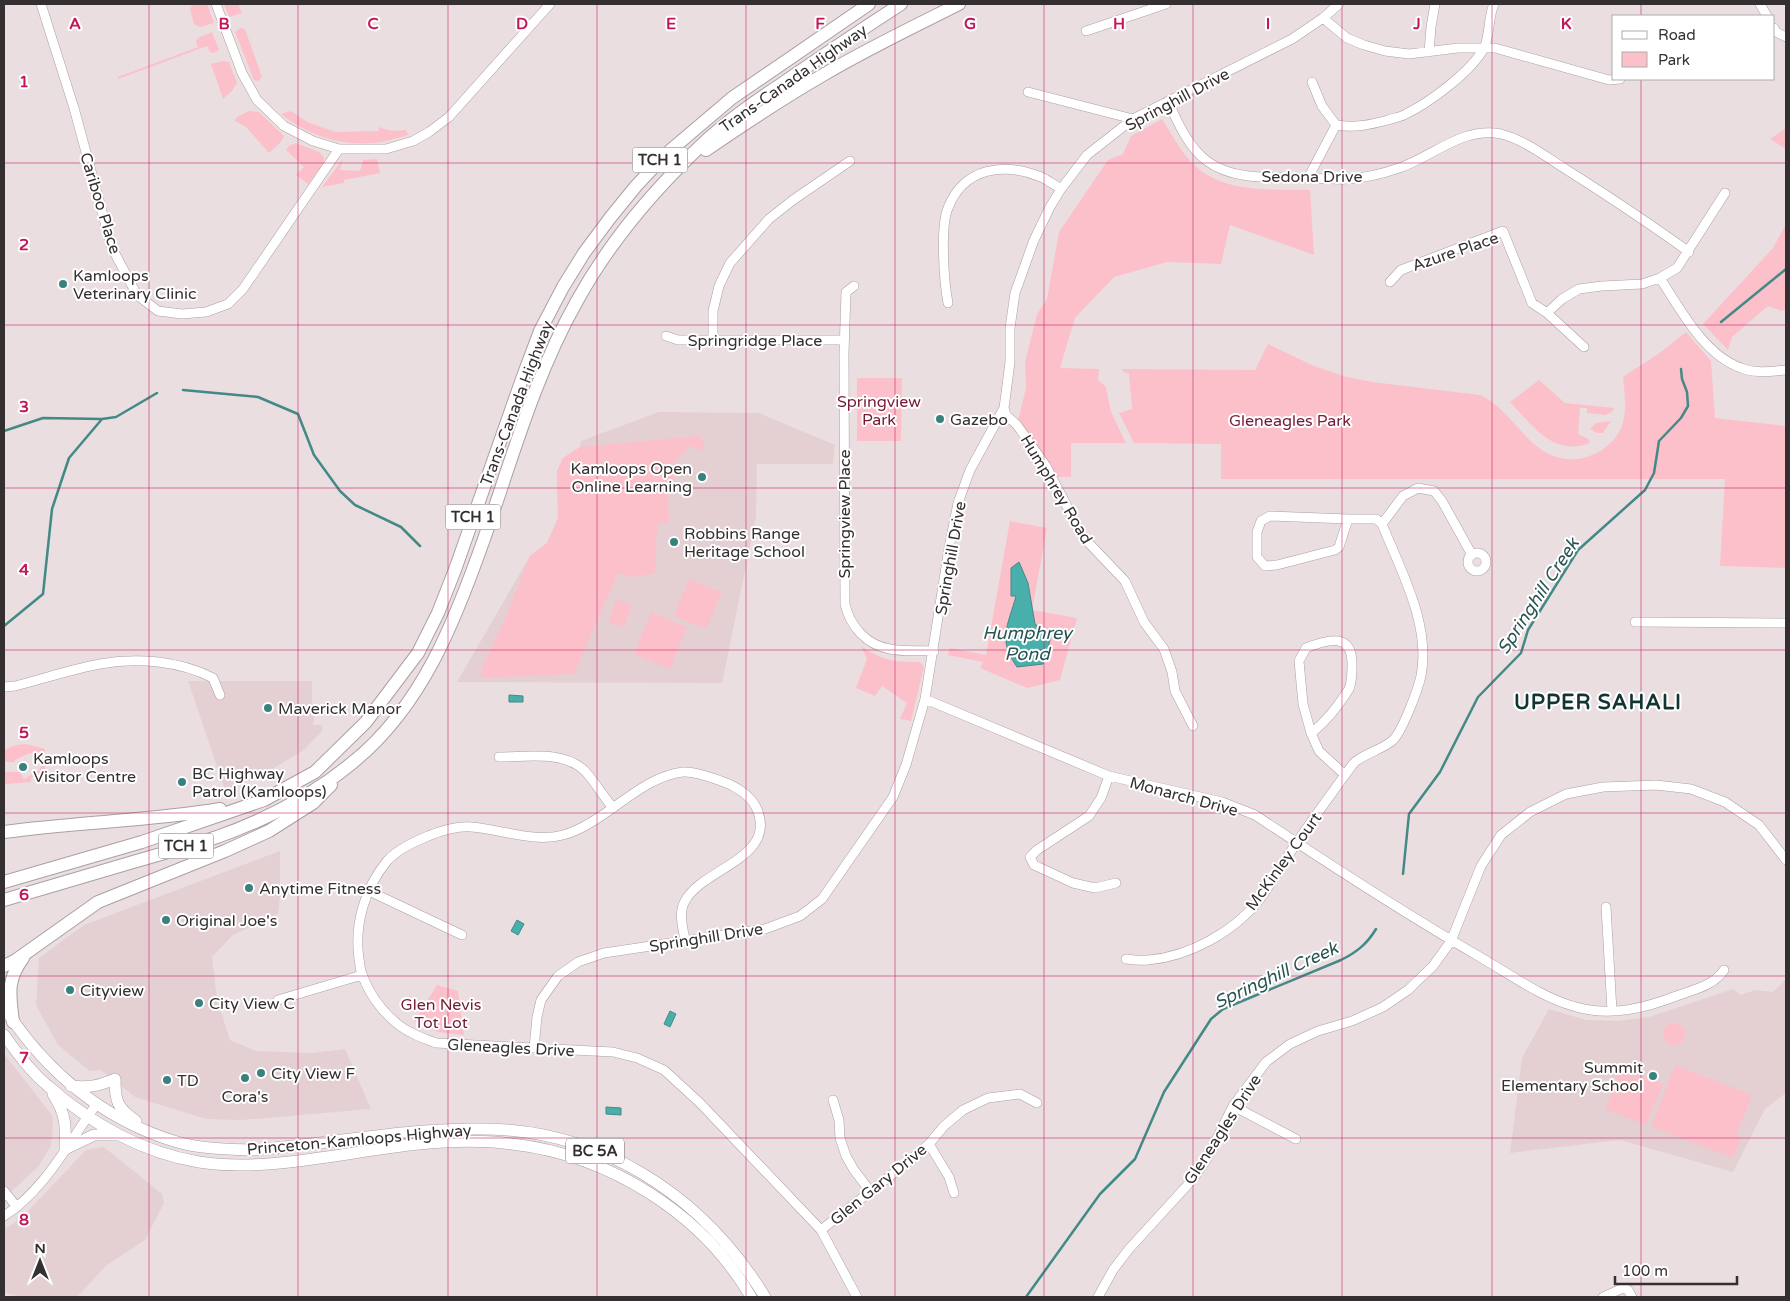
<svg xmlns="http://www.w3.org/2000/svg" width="1790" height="1301" font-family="'Varela Round',sans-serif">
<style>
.built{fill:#e4d0d3}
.green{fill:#fcc0ca;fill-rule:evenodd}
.water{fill:#49afaa;stroke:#438985}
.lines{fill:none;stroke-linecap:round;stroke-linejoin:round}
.stream{stroke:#438985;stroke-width:2.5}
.minor-casing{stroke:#aba0a1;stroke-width:10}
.major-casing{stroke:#aba0a1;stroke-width:12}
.highway-casing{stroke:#aba0a1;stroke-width:14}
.minor{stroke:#fff;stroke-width:9}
.major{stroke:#fff;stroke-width:11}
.highway{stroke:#fff;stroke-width:12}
.grid{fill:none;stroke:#c2185b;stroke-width:1;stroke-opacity:0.55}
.poi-dot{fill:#39817d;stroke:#fff;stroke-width:2}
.labels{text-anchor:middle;stroke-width:4;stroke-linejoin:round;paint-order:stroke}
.shield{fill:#fff;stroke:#716d6e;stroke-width:1}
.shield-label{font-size:15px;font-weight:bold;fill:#342f30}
.street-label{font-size:16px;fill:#342f30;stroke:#fff}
.poi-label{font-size:16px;fill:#342f30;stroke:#fff;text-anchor:start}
.park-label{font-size:16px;fill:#741b36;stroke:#fff}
.water-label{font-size:18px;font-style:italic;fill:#285553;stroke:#fff}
.district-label{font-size:21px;font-weight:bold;letter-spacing:1px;fill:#123533;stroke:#fff}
.grid-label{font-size:16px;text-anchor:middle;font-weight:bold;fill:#c2185b;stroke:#fff;stroke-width:4;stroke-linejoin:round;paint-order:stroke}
</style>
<rect width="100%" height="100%" fill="#ebdee0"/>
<path class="built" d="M659,412l100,1 76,32 -2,19h-76l-1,53 -34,166 -265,-1 73,-126 17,-13 11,-25 -1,-47 6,-13 17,-11 1,-6z
M188,681h124v31l3,1 -2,12h9v6l-18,19 -42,25 -37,15z
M280,851v46l-2,17 -45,21 -21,22 5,42 13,41 26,11 56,2 33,-4 26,60 -130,11 -35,-1 -71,-22 -34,-27 -11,1 -32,-26 -22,-40 3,-47 45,-33z
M1786,979v114l-21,16 -32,63 -113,-32 -110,13 12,-95 27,-49 37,11 32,1 31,-4 84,-28 8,6 14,-5 18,2z
M4,1054l48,61 1,11 -2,20 -13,21 -34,31z
M104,1147l58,47 2,9 -19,37 -38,25 -30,32h-57l-16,-5v-63l10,-6 13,-11 59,-62z"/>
<path class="green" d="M193,4h14l7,19 -14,4 -6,-3 -4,-15z
M224,4h14l4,9 -13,4z
M241,28l4,1 17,48 -4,4 -4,-1 -19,-48z
M212,32l7,18 -5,3 -4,-1 -3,-6 -89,33v-2l80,-30 -2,-6 2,-3z
M223,61l6,1 8,21 -5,8 -9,8 -12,-35z
M249,111l10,1 25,24 -3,6 -12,11 -23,-26 -11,-6 2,-4z
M291,111l16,11 29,10 43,-1 -1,-4 15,4 13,-1 2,5c-11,3 -23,7 -34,8 -35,3 -66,-8 -93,-29z
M1162,119c9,14 17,29 28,42 31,33 78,28 120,29l4,65 -84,-30 -9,39 -54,-2 -53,15 -39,41 -15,50 39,1 -1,11 8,7 5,25 15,31h-55v34h-20l-34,-52 9,-37 -1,-26 12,-48 10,-15 12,-67 49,-72 15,-6 8,-18z
M1786,128v21l-16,-10z
M296,143l23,9 5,5v6l-16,21 -12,-9 8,-8 -18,-17 3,-4z
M343,159l-3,11 20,1 3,-11 14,-1 3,14 -36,7v3l-22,4z
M1786,224v86l-5,1 -13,-5 -36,31 -4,13 -25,-26 70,-76z
M1686,332l25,29 4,57 71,8v142l-66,-2 5,-87h-504v-35l-87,-1 -15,-30 13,-4 -3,-35 -5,-2 -2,-3 133,1 13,-26 46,22 33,11 25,5 108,13c34,15 48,62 89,64 11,1 23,-3 33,-9 28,-19 24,-44 21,-73l38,-25z
M857,378h45l-1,63h-44z
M1539,380l26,23 49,5 -2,4 -7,3 -18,-2v-5h-7l-2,26 10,5 2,4c-37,14 -57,-17 -80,-41z
M1611,421l-8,12h-6l-7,-4 6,-6z
M701,436l4,10 -4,4h-3l-7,-5 -20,20 6,11 -9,12 1,34 -12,3 -2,48 -22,4 -15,-4 -44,101 -94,4 3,-13 22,-46 25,-63 17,-13 11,-25 -1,-47 6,-13 17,-11z
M1010,521l37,7 -15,82 45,8 -17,62 -33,8 -47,-20 3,-6 -35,-7 2,-7 36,7z
M689,579l33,13 -16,37 -32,-13z
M616,599l16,6 -8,23 -16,-6z
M651,612l36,15 -17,42 -36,-15z
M861,646c22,15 33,16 59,16l4,5 -13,54 -11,-2 7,-16 -25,-17 -7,10 -19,-8 11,-29z
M26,744l19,5 -1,16 2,6 -12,6h-2l-1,5 -25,2 -2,-1v-33l12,-5zM30,753l10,6 4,6 -5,3 1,2 -4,2 -1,-2 -2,1 1,2 -10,6 -4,-7h-15v-10h10v-2z
M437,985l21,6 6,44 -26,-3 -24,-11z
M1663 1034a11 11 0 1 1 22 0a11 11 0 1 1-22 0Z
M1675,1065l77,30 -16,41 5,3 -8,17 -3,1 -79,-31z
M1621,1068l42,16 -17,41 -41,-16z"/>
<path class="water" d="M1019,562l9,21 7,41 16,13 -8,27 -26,3c-20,-28 -9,-41 -1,-71h-5v-28z
M509,695l14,1v6h-14z
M517,920l7,4 -6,11 -7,-4z
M670,1011l6,3 -6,13 -6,-3z
M606,1107l15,1v7l-15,-1z"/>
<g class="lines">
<path class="stream" d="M1721,322l65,-53
M183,390l75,7 40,17 16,41 26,36 15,14 46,22 19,19
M4,431l39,-13 59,1 14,-2 41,-24
M4,626l39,-32 9,-85 17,-51 33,-39
M1403,874l6,-60 31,-42 38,-75 43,-44 7,-23 50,-80 67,-60 9,-17 5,-32 22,-23 7,-12 -1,-14 -5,-13 -1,-10
M1026,1297l74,-103 35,-35 29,-67 47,-73 12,-10 118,-49c16,-8 26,-16 35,-31"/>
<g class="minor-casing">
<path id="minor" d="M41,4l33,104 38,140 25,47 21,16 24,3 24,-2 22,-8 15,-15 96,-140
M216,4l26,69 15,27 27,26 29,15 26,8h47l27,-8 16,-9 20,-15 101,-113
M1760,4l7,12
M1323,18l24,20 17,7 21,6 24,3 49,-6h37l114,32 11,-1
M1774,28l2,4 10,5
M1086,31l80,-27
M1429,52l2,-25 4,-23
M1312,82l10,24 14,19c19,3 33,0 52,-5 6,-2 13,-3 18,-6 24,-12 65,-42 78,-66 6,-12 4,-31 10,-44
M1028,92l105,27
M1168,101c9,20 20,46 39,60 26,20 67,16 99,17 13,0 27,2 41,1 18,-1 35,-5 52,-11 33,-11 64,-42 102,-34 24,6 45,23 66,36 41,26 82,53 122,82
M1308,178l28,-53
M1660,278c20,31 44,77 81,90 14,6 30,3 45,2
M1390,282l11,-12 102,-39 29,72 15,10 37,34
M854,286l-8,6 -2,61 1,251c5,22 21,41 45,45 14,3 29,1 44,2
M948,303c-4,-21 -8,-76 0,-95 16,-41 56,-46 93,-31 7,3 13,8 20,12
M1547,313l15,-14 17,-10 23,-3 40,-2 18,-6 17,-10 48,-75
M666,336l12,4h166
M713,341v-30l6,-25 11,-23 39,-44 24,-19 57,-39
M1004,408l2,7 11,10 29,41 37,71 42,44 19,41 20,27 8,23 3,19 18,35
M1270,516l78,3 -9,28 -4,3 -58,15 -12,1 -8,-9v-25l4,-11z
M1382,524l21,-28 15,-8 16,3 8,10 30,54
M1468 562a9 9 0 1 1 18 0a9 9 0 1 1-18 0Z
M1635,622l151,1
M4,687l11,-1c28,-7 57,-17 85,-22 37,-7 80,-3 113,14l7,17
M925,699l184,77 113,26 33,13c75,50 152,100 230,145 29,17 58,38 91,47 35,10 70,1 103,-12 17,-6 35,-10 45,-25
M1311,733l-8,-29 -4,-43 7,-13c22,-9 47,-16 46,18 0,7 0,16 -3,23 -9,14 -24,34 -38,44l8,18 26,24
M499,757c28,0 64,-7 86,14 10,11 18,25 28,37
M1109,776l-8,22 -12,18 -52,34 -7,7 4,8 39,18 22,5 21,-5
M369,891l93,44
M1606,907l6,104
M685,940c-2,-12 -7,-27 0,-39 17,-33 95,-43 71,-94 -6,-12 -22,-22 -35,-26 -11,-4 -27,-10 -38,-9 -44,5 -77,51 -120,63 -30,8 -62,-6 -92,-8 -13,-1 -30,4 -43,9 -14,6 -30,13 -41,25 -22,27 -33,63 -28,98 1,5 1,11 3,15 8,24 29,50 52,60 7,4 15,6 22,9l177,9 24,6 27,12 36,33 121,127 36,67
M1126,959c7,1 15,2 22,1 40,-3 86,-28 111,-60 13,-17 24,-38 37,-56 18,-27 38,-54 57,-80 6,-8 30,-15 39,-23 10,-8 26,-52 29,-65 10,-51 -20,-105 -39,-152l-6,-5h-28
M278,1000l84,-25
M534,1048l3,-31 4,-17 17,-24 20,-14 26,-9 161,-24 35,-13 22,-17 71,-102 13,-32 19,-66 24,-151 9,-45 12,-33 34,-62 6,-46v-34l5,-35 19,-53 16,-33 11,-18 26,-34 46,-36 159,-80 31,-21 16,-14
M833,1100l6,20 1,18 6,18 8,14 16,21
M1233,1106l63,33
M929,1144l20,33 5,16
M4,1191l13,16
M4,1216c41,-26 64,-73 92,-111
M821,1230l87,-68 21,-18 15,-18 19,-16 25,-12 32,-4 17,9
M1098,1297l15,-27 16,-21 64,-70 13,-19 27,-54 33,-44 24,-18 28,-13 34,-10 31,-14 25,-17 25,-24 18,-25 30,-75 20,-31 29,-23 36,-18 37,-7 53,-2 35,4 34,13 34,23 27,35
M1603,1297l20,-9 5,2 4,7"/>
</g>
<g class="major-casing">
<path id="major" d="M4,1007c41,64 99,113 173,135 25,7 50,7 76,8 74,-6 147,-21 222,-21 123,-2 227,65 290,168
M4,1035c13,18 27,37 44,51 42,37 95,67 151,76 68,11 150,-11 220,-18 30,-3 63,-4 93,0 97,11 190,69 239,153
M71,1086c18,2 27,0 44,-7 0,22 2,29 21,42
M53,1094c13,20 13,32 12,55l29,-14h24"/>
</g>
<g class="highway-casing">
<path id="highway" d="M706,150c38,-26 77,-52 117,-75 44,-26 90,-48 136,-71
M4,832c72,-10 145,-11 216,-23
M4,882l138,-40 122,-42 51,-28 51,-50 52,-69 20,-40 18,-46 66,-188 18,-48 23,-44 21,-34 26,-35 26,-32 30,-32 66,-56 137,-94
M4,900c43,-13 86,-25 129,-38 28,-8 56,-16 84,-25 48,-17 96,-42 135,-74 70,-56 103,-142 132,-224 28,-80 51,-164 93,-238 33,-60 80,-115 131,-162 23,-21 49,-39 75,-56 39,-27 78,-53 118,-79
M4,966l12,-6 82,-58 127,-51 44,-20 44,-28 18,-18
M13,1022c-3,-27 -7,-41 10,-64"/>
</g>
<use href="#minor" class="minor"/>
<use href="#major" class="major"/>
<use href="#highway" class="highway"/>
</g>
<path class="grid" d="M149,4v1293M298,4v1293M448,4v1293M597,4v1293M746,4v1293M895,4v1293M1044,4v1293M1193,4v1293M1342,4v1293M1492,4v1293M1641,4v12M1641,79v1218M4,163h1782M4,325h1782M4,488h1782M4,650h1782M4,813h1782M4,976h1782M4,1138h1782"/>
<g class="poi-dot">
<circle cx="63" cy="284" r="5"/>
<circle cx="940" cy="419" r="5"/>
<circle cx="702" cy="477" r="5"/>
<circle cx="674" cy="542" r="5"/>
<circle cx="268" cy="708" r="5"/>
<circle cx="23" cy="767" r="5"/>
<circle cx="182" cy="782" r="5"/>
<circle cx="249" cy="888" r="5"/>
<circle cx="166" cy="920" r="5"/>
<circle cx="70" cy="990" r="5"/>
<circle cx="199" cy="1003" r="5"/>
<circle cx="261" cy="1073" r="5"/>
<circle cx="1653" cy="1076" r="5"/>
<circle cx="245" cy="1078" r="5"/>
<circle cx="167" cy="1080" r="5"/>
</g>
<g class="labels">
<g class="shield">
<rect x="632.5" y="147.5" width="55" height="25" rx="4"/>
<rect x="445.5" y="504.5" width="55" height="25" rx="4"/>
<rect x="158.5" y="833.5" width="55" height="25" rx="4"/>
<rect x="566" y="1138.5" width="58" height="25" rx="4"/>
</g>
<g class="shield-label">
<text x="660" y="165">TCH 1</text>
<text x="473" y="522">TCH 1</text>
<text x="186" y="851">TCH 1</text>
<text x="595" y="1156">BC 5A</text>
</g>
<g class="street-label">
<text transform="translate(793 78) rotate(-35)" y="6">Trans-Canada Highway</text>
<text transform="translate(1177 99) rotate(-28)" y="6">Springhill Drive</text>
<text x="1312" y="182">Sedona Drive</text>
<text transform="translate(101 203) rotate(73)" y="6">Cariboo Place</text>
<text transform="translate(1455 251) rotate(-19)" y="6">Azure Place</text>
<text x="755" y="346">Springridge Place</text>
<text transform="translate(516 403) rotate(-69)" y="6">Trans-Canada Highway</text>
<text transform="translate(1057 489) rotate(59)" y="6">Humphrey Road</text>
<text transform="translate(844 514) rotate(-90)" y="6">Springview Place</text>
<text transform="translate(950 558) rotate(-80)" y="6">Springhill Drive</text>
<text transform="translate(1184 796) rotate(15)" y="6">Monarch Drive</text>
<text transform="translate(1283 861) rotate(-54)" y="6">McKinley Court</text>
<text transform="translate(706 937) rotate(-9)" y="6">Springhill Drive</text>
<text transform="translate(511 1047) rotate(3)" y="6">Gleneagles Drive</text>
<text transform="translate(1222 1129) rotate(-57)" y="6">Gleneagles Drive</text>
<text transform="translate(359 1139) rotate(-5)" y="6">Princeton-Kamloops Highway</text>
<text transform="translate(878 1184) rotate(-39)" y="6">Glen Gary Drive</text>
</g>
<g class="poi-label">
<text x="73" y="281">Kamloops<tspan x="73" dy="18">Veterinary Clinic</tspan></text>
<text x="950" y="425">Gazebo</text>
<text x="692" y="474" text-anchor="end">Kamloops Open<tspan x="692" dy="18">Online Learning</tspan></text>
<text x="684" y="539">Robbins Range<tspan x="684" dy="18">Heritage School</tspan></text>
<text x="278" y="714">Maverick Manor</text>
<text x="33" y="764">Kamloops<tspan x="33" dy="18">Visitor Centre</tspan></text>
<text x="192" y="779">BC Highway<tspan x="192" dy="18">Patrol (Kamloops)</tspan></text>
<text x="259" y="894">Anytime Fitness</text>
<text x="176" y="926">Original Joe's</text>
<text x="80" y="996">Cityview</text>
<text x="209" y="1009">City View C</text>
<text x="1643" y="1073" text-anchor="end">Summit<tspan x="1643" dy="18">Elementary School</tspan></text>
<text x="271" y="1079">City View F</text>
<text x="177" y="1086">TD</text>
<text x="245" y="1102" text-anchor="middle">Cora's</text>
</g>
<g class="park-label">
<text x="879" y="407">Springview<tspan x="879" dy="18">Park</tspan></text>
<text x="1290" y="426">Gleneagles Park</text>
<text x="441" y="1010">Glen Nevis<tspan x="441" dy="18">Tot Lot</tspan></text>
</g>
<g class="water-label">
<text transform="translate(1538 596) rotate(-57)" y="6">Springhill Creek</text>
<text x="1027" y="639">Humphrey<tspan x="1027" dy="21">Pond</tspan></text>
<text transform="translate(1276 975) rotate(-25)" y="6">Springhill Creek</text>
</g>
<g class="district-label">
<text x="1598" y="709">UPPER SAHALI</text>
</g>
</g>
<g class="grid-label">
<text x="75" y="29">A</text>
<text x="224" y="29">B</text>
<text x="373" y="29">C</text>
<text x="522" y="29">D</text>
<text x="671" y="29">E</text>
<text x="820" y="29">F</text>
<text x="970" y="29">G</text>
<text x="1119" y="29">H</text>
<text x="1268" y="29">I</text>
<text x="1417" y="29">J</text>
<text x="1566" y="29">K</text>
<text x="24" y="87">1</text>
<text x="24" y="250">2</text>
<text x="24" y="412">3</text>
<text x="24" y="575">4</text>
<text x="24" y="738">5</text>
<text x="24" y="900">6</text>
<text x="24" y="1063">7</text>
<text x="24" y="1225">8</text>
</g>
<rect width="1790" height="1301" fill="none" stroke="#342f30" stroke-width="10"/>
<rect x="1612" y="15" width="162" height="65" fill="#ffffff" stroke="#aeacac"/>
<rect x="1622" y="31" width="25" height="8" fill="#ffffff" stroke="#aeacac"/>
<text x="1658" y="40" font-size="15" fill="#342f30">Road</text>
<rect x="1622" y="52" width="25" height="15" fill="#fcc0ca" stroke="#aeacac"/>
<text x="1658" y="65" font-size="15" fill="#342f30">Park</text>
<g transform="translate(40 1261)" stroke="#ffffff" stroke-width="4" paint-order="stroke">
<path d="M0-4L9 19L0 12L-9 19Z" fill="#342f30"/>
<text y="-8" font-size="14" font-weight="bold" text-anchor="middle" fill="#342f30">N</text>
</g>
<path d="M1615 1276v8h122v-8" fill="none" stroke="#342f30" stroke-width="2.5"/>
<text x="1622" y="1276" font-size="15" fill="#342f30" stroke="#ffffff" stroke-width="4" paint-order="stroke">100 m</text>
</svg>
